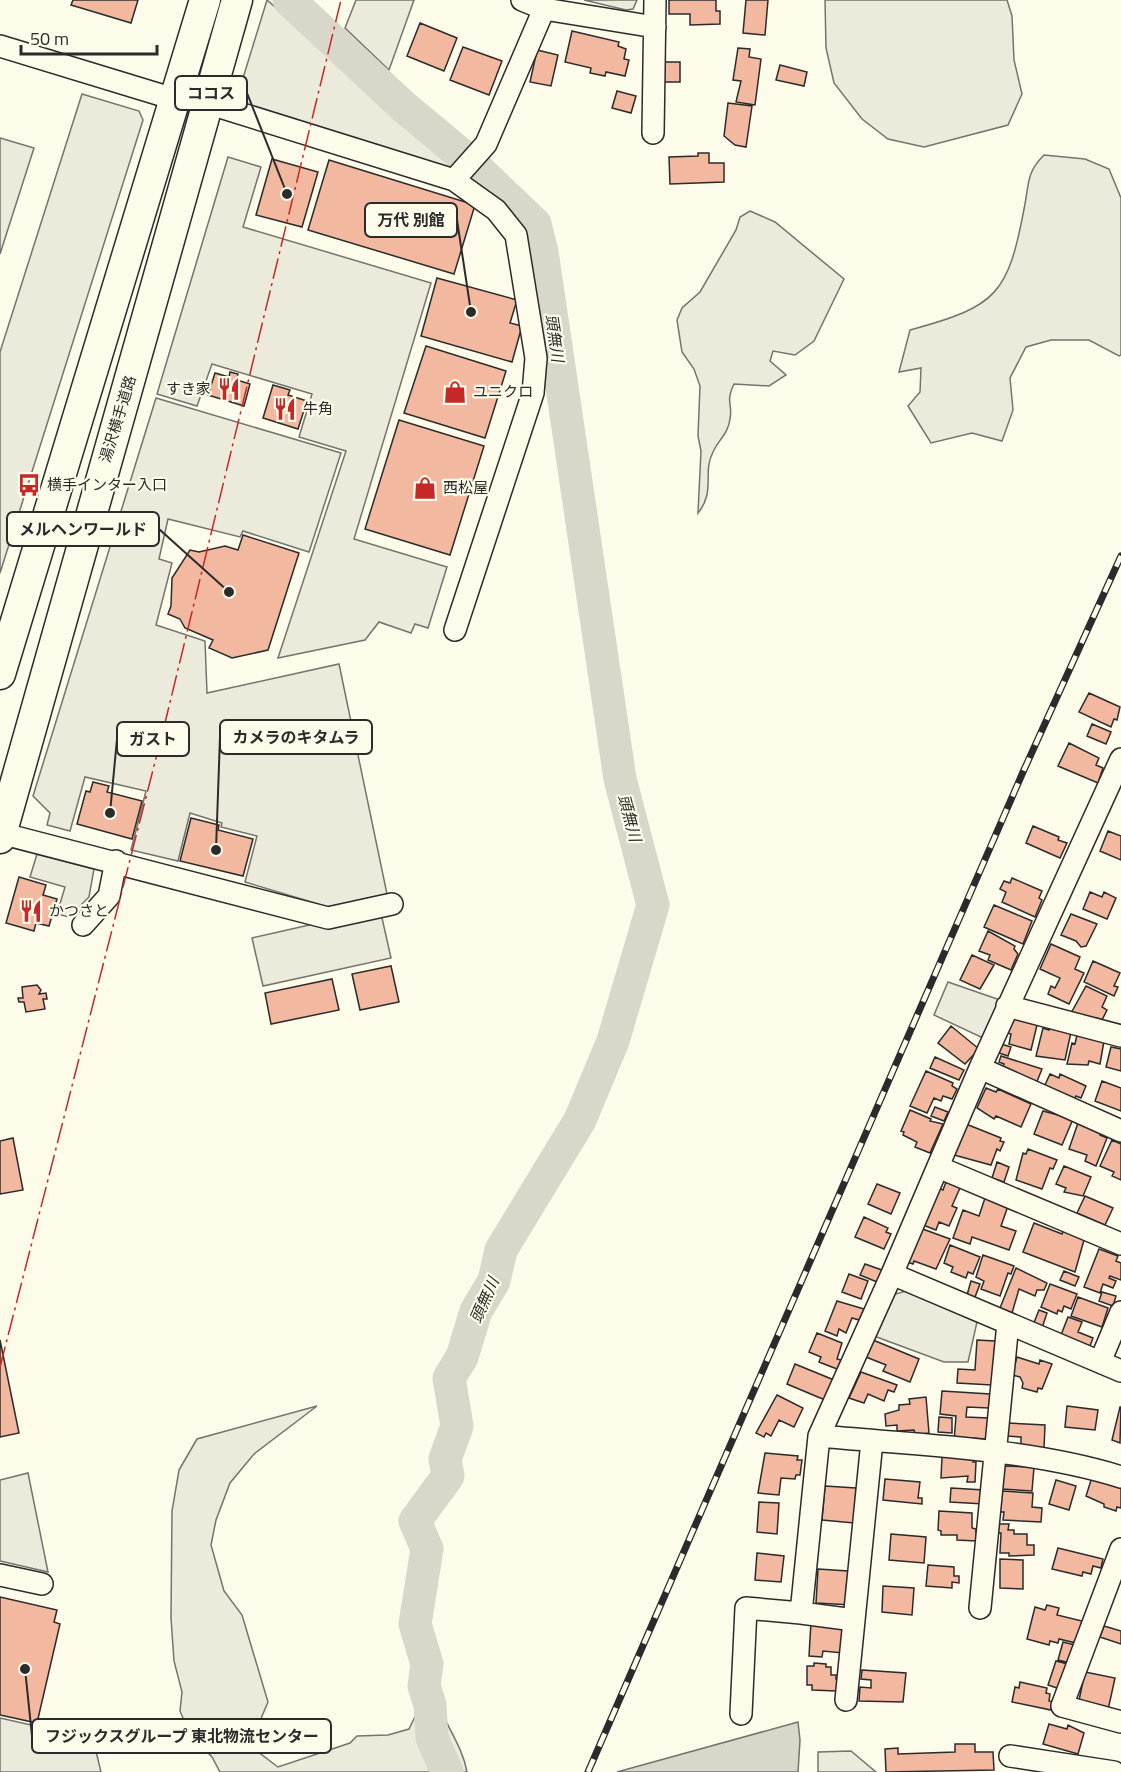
<svg xmlns="http://www.w3.org/2000/svg" width="1121" height="1772" font-family="'Titillium Web','Noto Sans JP',sans-serif">
<style>
.green{fill:#ecebdb;stroke:#74746e;stroke-width:1.5}
.parking{fill:#eceadb;stroke:#74746e;stroke-width:1.5}
.water{fill:#d8d7c9;stroke:#74746e;stroke-width:1.5}
.lines{fill:none;stroke-linecap:round;stroke-linejoin:round}
.river{stroke:#d8d7c9;stroke-width:33}
.building{fill:#f2b8a0;stroke:#2b2b2b;stroke-width:1.5}
.minor-casing{stroke:#2b2b2b;stroke-width:24}
.highway-casing{stroke:#2b2b2b;stroke-width:33}
.minor{stroke:#fdfbea;stroke-width:21}
.highway{stroke:#fdfbea;stroke-width:30}
.rail-casing{stroke:#2b2b2b;stroke-width:7}
.rail{stroke:#fdfbea;stroke-width:4.5;stroke-dasharray:14;stroke-linecap:butt}
.power{stroke:#c62828;stroke-width:1.5;stroke-dasharray:21 4.5 3 4.5;stroke-linecap:butt}
.labels{text-anchor:middle;stroke-width:4.5;stroke-linejoin:round;paint-order:stroke}
.poi-label{font-size:15px;fill:#2b2b2b;stroke:#fdfbea;text-anchor:start}
.street-label{font-size:15px;fill:#2b2b2b;stroke:#fdfbea}
.water-label{font-size:16px;font-style:italic;fill:#2b2b2b;stroke:#fdfbea}
.leader{fill:none;stroke:#2b2b2b;stroke-width:2}
.callout-dot{fill:#2b2b2b;stroke:#fdfbea;stroke-width:2}
.callout{fill:#fdfbea;stroke:#2b2b2b;stroke-width:2}
.callout-label{font-size:16px;text-anchor:middle;font-weight:bold;fill:#2b2b2b}
</style>
<rect width="100%" height="100%" fill="#fdfbea"/>
<path class="green" d="M267,0l185,162 -3,9 -214,-67z
M825,0h182l5,16 2,44 8,34 -14,31 -84,22 -36,-8 -26,-20 -28,-36 -8,-35z
M1044,155l41,4 24,10 12,29v157l-2,1 -30,-16h-38l-25,7 -16,31 3,32 -11,31 -30,-8 -41,10 -23,-37 12,-14 1,-24 -22,4 11,-42c88,-24 98,-35 115,-126 4,-22 2,-32 19,-49z
M750,211l25,11 69,57 -30,62 -19,14 -22,-4 -3,10 16,14 -17,11 -35,-2c-9,19 -1,19 -4,35 -2,15 -11,20 -17,33 -11,21 3,39 -15,61l3,-62 -3,-15 2,-50 -6,-17 -12,-17 -5,-32 5,-12 18,-16 36,-62 4,-13z
M948,982l52,18 -17,38 -49,-23z
M906,1291l71,31 -9,40h-24l-70,-26 18,-41z
M317,1406l-63,48 -24,29 -14,37 -5,25 13,46 18,24 26,87 -14,33 3,16 21,16 72,-24 7,-7 31,-1 21,-6 13,-27 14,-5c8,27 26,47 31,75h-247l-8,-15 -22,-22 -10,-24 2,-19 -8,-31 -3,-43 1,-107 7,-41 18,-31z
M851,1751l25,21h-58v-20z"/>
<path class="parking" d="M356,0h58l-25,70 -44,-42z
M584,0h53l-4,9 -7,1z
M82,94l57,17 4,9 -143,453v-221z
M0,138l34,10 -34,106z
M228,157l33,10 -18,60 188,56 -77,256 93,28 -19,61 -13,-4 -4,9 -32,-11 -14,18 -87,18 68,-207 -47,-14 13,-43 -100,-30 -15,42 -40,-12z
M156,398l185,55 -32,99 -66,-21 -3,6 -72,-18 -9,40 13,4 -16,62 49,16 2,52 132,-29 48,230 -59,13 -83,-25 12,-46 -36,-9 1,-4 -32,-10 -12,48 -47,-11 15,-59 -61,-14 -15,54 -23,-6 3,-12 -17,-17z
M37,854l57,15 -5,28 -20,20 -12,-3 8,-27 -35,-10z
M380,909l11,49 -128,28 -11,-48z
M28,1473l20,99 -48,-11v-81z
M0,1718l93,21 8,33h-101z"/>
<path class="water" d="M798,1722l2,18 -2,32h-181z"/>
<g class="lines">
<path class="river" d="M289,0l115,107 66,55 65,62 7,28 78,527 33,126 -40,136 -33,79 -79,130 -7,31 -18,30 -14,46 -13,21 8,48 -12,33 3,17 -33,45 12,28 -12,75 12,40 -3,22 6,19 2,33 15,34"/>
</g>
<path class="building" d="M73,0h65l-7,23 -60,-18z
M669,0h47v11h4v13l-30,1v-11h-21z
M746,0h22l-3,35 -22,-2z
M420,23l37,15 -13,33 -37,-15z
M572,31l47,11 -1,4 8,3 -2,10 5,1 -4,16 -19,-4 -1,4 -15,-3 1,-5 -26,-6z
M463,47l39,14 -13,34 -39,-15z
M738,48l12,1 -1,8 12,2 -6,46 -19,-3 5,-21 -8,-1z
M537,50l21,5 -7,31 -21,-4z
M665,62h15v20h-16z
M780,65l27,7 -3,14 -28,-6z
M617,91l19,5 -5,17 -19,-5z
M728,103l24,3 -6,41 -11,-2 -11,-9z
M698,153h11v10h15v19l-54,2 -1,-27 29,-1z
M272,159l46,13 -16,55 -46,-12z
M329,160l146,45 -21,69 -146,-44z
M437,278l80,22 -7,23 12,3 -10,36 -91,-26z
M426,346l80,25 -21,67 -81,-25z
M230,372l8,2 -1,6 13,4 -6,22 -36,-11 7,-22 14,4z
M273,385l17,5 -2,5 19,6 -9,28 -35,-11z
M399,420l85,26 -34,109 -85,-26z
M243,535l56,18 -31,97 -36,8 -23,-10 4,-8 -28,-12 -5,-9 -12,-5 3,-8 1,-28 18,-28 9,2 26,-6 13,4z
M1089,693l31,14 -3,13 -3,-1 -3,8 -32,-15z
M1092,724l19,8 -5,12 -19,-8z
M1069,743l30,15 -3,7 7,3 -5,15 -40,-17z
M93,782l16,4 -2,6 35,9 -10,38 -55,-15 9,-33 4,1z
M191,818l28,7 -1,5 35,9 -10,37 -63,-15z
M1033,826l26,11 -1,3 9,3 -7,15 -34,-15z
M1108,831l13,5v24l-21,-9z
M19,877l27,8 -3,10 14,4 -8,27 -13,-3 -2,8 -28,-8z
M1012,878l30,13 -3,7 3,2 -7,17 -33,-15 4,-10 -6,-3 4,-8 6,2z
M1090,892l12,5 2,-5 12,6 -9,21 -24,-10z
M994,905l38,16 -9,23 -39,-17z
M1071,914l26,10 -11,22 -5,1 -5,-6 -15,-6z
M988,931l27,15 -1,3 4,5 -7,16 -23,-10 2,-5 -11,-4z
M1051,944l29,13 -5,12 9,4 -15,31 -21,-10 3,-8 4,2 5,-10 -20,-9z
M972,955l22,10 -14,24 -20,-9z
M1093,961l27,12 -6,13 4,1 -4,9 -30,-14z
M391,966l8,36 -39,8 -8,-36z
M332,979l7,31 -68,14 -6,-31z
M37,985l4,5 -2,4 7,-1 1,6h-4l2,10 -19,3 -2,-10h-5l-1,-4h5l-1,-11z
M1086,986l21,10 -5,11 5,3 -5,10 -5,-2 -2,4 -25,-7z
M1011,1018l26,7 -6,25 -22,-6 2,-10 -4,-1z
M951,1026l28,23 -14,15 -27,-21z
M1050,1027l21,5 -6,28 -29,-4 7,-28 6,2z
M1077,1035l27,6 -4,23 -11,-3 -1,4 -21,-1 5,-21 3,1z
M998,1043l13,4 -3,9 -12,-4z
M1111,1047l10,2v22l-15,-4z
M1001,1056l41,13 -6,15 -34,-14 2,-6 -5,-2z
M935,1057l29,13 -5,10 -29,-12z
M926,1071l27,12 -1,3 5,3 -5,10 -9,-3 -2,5 -7,-3 -7,15 -17,-7z
M1050,1074l9,4 1,-4 26,12 -5,12 -5,-2 -2,4 -30,-13z
M1102,1081l19,7v23l-26,-10z
M986,1088l10,4 2,-3 33,15 -10,23 -25,-11 -2,3 -17,-11z
M935,1107l13,5 -4,9 -13,-5z
M910,1110l21,9 -1,2 13,3 -13,29 -15,-6 2,-5 -14,-7 1,-3 -3,-1z
M1043,1111l30,8 -11,26 -28,-11z
M1078,1123l23,9 -1,3 7,3 -11,28 -11,-5 2,-6 -18,-6z
M966,1124l35,14 -1,3 4,1 -4,9 -3,-2 -6,16 -37,-10z
M13,1138l10,52 -23,4v-53z
M1112,1140l9,4v36l-9,-4 2,-4 -14,-6z
M1028,1149l29,11 -4,9 -3,-1 -8,21 -26,-9 7,-27 3,1z
M997,1162l12,5 -5,15 -12,-4z
M1064,1166l27,11 -8,19 -19,-4 2,-4 -10,-4z
M946,1182l14,6 -8,18 5,2 -8,18 -10,-4 -3,8 -13,-5 15,-37 5,2z
M877,1184l23,9 -9,21 -23,-10z
M1085,1196l28,12 -8,17 -28,-12z
M985,1198l23,8 -7,20 15,5 -7,19 -37,-13 -2,7 -17,-6 10,-28 16,6z
M864,1217l24,11 -2,4 5,2 -7,15 -29,-12z
M1034,1223l28,11 2,-5 20,11 -9,32 -52,-20z
M920,1228l30,11 -14,30 -22,-8 -1,3 -6,-2z
M950,1245l30,12 -7,17 -5,-2 -2,6 -15,-6 2,-5 -9,-4z
M1099,1249l19,7 -2,5 5,2v17l-11,-4 -1,2 7,3 -3,7 -10,-4 -3,9 -16,-6z
M983,1255l31,11 -3,8 -3,-1 -8,23 -19,-7 3,-8 -8,-4z
M865,1264l17,6 -5,12 -17,-7z
M1016,1268l31,15 -3,7h-7l-2,6 -16,-7 -7,24 -12,-5z
M1064,1271l15,6 -4,9 -15,-6z
M849,1274l19,7 -7,18 -19,-7z
M971,1281l9,3 -5,13 -8,-2z
M1050,1284l27,10 -6,15 -7,-3 -2,6 -4,-2 -1,4 -16,-7z
M1102,1292l14,4 -3,10 -14,-5z
M1078,1297l30,11 -6,19 -31,-11z
M837,1301l27,8 -5,11 -7,-2 -6,15 -7,-4 -2,7 -12,-5z
M1039,1310l8,3 -5,15 -9,-3z
M1068,1317l14,5 -4,10 15,6 -3,8 -29,-11z
M817,1333l25,10 -5,16 4,1 -4,9 -18,-7 2,-5 -12,-5z
M0,1340l19,93 -19,4z
M873,1340l46,19 -9,23 -27,-11 3,-6 -20,-8z
M977,1340l18,1 -3,44 -35,-2 1,-14 17,1z
M1017,1357l22,7 1,-4 12,4 -10,25 -4,-1 -1,4 -15,-4 1,-5 -3,-6 -8,-2z
M795,1364l39,16 -9,20 -38,-16z
M861,1372l36,13 -3,7 -6,-2 -4,11 -16,-7 -4,9 -15,-5z
M942,1391l48,3 -1,14 -22,-1 -1,10 22,1 -2,21 -14,-1 -1,4 -17,-1 2,-25 -16,-2z
M777,1395l26,13 -9,19 -15,-7 -8,16 -5,-3 -2,4 -8,-4z
M926,1397l3,36 -14,2 -1,-5 -17,1v-6l-11,1 -1,-12 14,-4v-5l11,-1 -1,-5z
M1067,1406l31,4 -3,20 -30,-3z
M1120,1407h1l-1,36 -8,-3z
M939,1417l13,1v15l-14,-1z
M1007,1423l38,2 -1,23 -23,-2v-9l-15,-1z
M765,1453l33,3 -1,4h5l-2,15h-4l-1,4 -14,-1 -2,17 -21,-2z
M942,1457l31,1v4h3l-1,20h-8l1,-6 -27,2z
M1004,1466l30,1 -2,24 -30,-2z
M1092,1477l29,9v22l-4,-1 -1,4 -12,-4v-3l-18,-8z
M885,1479l35,3 -2,16h4v6l-39,-4z
M1056,1480l20,6 -7,24 -20,-6z
M825,1486l31,2 -2,35 -32,-3z
M951,1488l33,2v14l-34,-2z
M1002,1491l31,2 -1,14 10,1 -1,14 -38,-2 1,-8h-4z
M759,1502l20,1 -2,31 -20,-2z
M939,1511l33,2v15l4,1v12l-19,-1v-5h-16v-4l-3,-1z
M999,1524h10l-1,6h6v4h13v11h7v10l-25,1v-3h-9l1,-20h-3z
M891,1534l35,3 -2,26 -35,-3z
M1058,1548l45,11 -2,9 -8,-2 -2,8 -8,-2 -1,4 -30,-7z
M757,1553l27,3 -3,26 -26,-2z
M1000,1559l23,1v29l-23,-1z
M928,1565l26,2v9h5v7l-7,-1v6l-26,-2z
M818,1569l30,2 -2,20h6v14l-36,-2z
M883,1586l31,2 -2,27 -30,-3z
M0,1597l57,13 -3,12 6,2 -23,99 -37,-8z
M1047,1605l12,3 -2,7 25,6 -6,22 -17,-4 -1,4 -8,-2 -1,4 -22,-6 8,-32 10,3z
M811,1622l34,2 -2,29 -20,-2 -1,6 -13,-1z
M1104,1626l17,5v13l-21,-7z
M1063,1642l12,3 -5,18 -12,-3z
M1056,1661l12,3 -8,25 -12,-4z
M814,1663l12,1v3h5v8h5v4h5l-4,12 -25,-1v-5h-5v-19h7z
M862,1670l44,3 -3,29 -44,-1 1,-14 11,1v-8l-10,-1z
M1085,1672l30,6 -7,32 -30,-5z
M1020,1682l27,6 -1,5 4,1 -1,7 4,1 -2,8 -39,-8 3,-15 4,1z
M1049,1724l18,5 1,-4 16,8 -6,21 -35,-10z
M955,1744h20v8h18l1,18 -108,2 -1,-23 13,-1v6l57,-2z"/>
<g class="lines">
<g class="minor-casing">
<path id="minor" d="M522,0l22,9 111,18
M0,46l174,53
M207,103l247,77 32,-36 58,-135
M653,133l2,-133
M454,180l42,30 20,25 20,123 -3,35 -78,237
M0,833l328,85 64,-14
M83,925l26,-29 7,-35
M1007,1006l114,30
M980,1068l141,63
M938,1167l183,77
M892,1274l229,97
M1100,1362l21,-50
M819,1436c97,9 210,12 302,41
M1121,1549l-59,157 59,16
M0,1575l42,9
M980,1608l28,-285
M801,1613l53,7
M846,1700l26,-259
M741,1714l5,-106 55,5 18,-177 73,-162 88,-206 141,-309
M1010,1756l104,16"/>
</g>
<g class="highway-casing">
<path id="highway" d="M0,674l205,-674
M0,838l237,-838"/>
</g>
<use href="#minor" class="minor"/>
<use href="#highway" class="highway"/>
<g class="rail-casing">
<path id="rail" d="M588,1772l435,-1000 98,-216"/>
</g>
<use href="#rail" class="rail"/>
<path class="power" d="M0,1367l164,-640 177,-727"/>
</g>
<defs>
<g id="restaurant-bare" transform="scale(1.8)"><path d="M-5-6h1v4h1v-4h1v4h1v-4h1v5L-1.5 .5V6h-2V.5L-5-1ZM5-6V6H3V1.5H1.5Q1.5-4 5-6Z" fill="#c62828" stroke="#fdfbea" stroke-width="2.5" paint-order="stroke"/></g>
<g id="shop-bare" transform="scale(1.8)"><path d="M-5-2.5h2.3a2.7 3.5 0 0 1 5.4 0H5L5.5 6h-11ZM-1.5-2.5h3a1.5 2.3 0 0 0-3 0Z" fill="#c62828" stroke="#fdfbea" stroke-width="2.5" paint-order="stroke"/></g>
<g id="bus-bare" transform="scale(1.8)"><path d="M-5-6H5V4H4V6H2V4H-2V6H-4V4H-5ZM-3.5-4V0h7V-4ZM-3.5 1.2v1.5H-2V1.2ZM2 1.2v1.5H3.5V1.2Z" fill="#c62828" stroke="#fdfbea" stroke-width="2.5" paint-order="stroke"/></g>
</defs>
<g fill-rule="evenodd">
<use href="#restaurant-bare" x="229" y="389"/>
<use href="#shop-bare" x="455" y="392"/>
<use href="#restaurant-bare" x="285" y="409"/>
<use href="#bus-bare" x="29" y="485"/>
<use href="#shop-bare" x="425" y="488"/>
<use href="#restaurant-bare" x="31" y="911"/>
</g>
<g class="labels">
<g class="poi-label">
<text x="211" y="394" text-anchor="end">すき家</text>
<text x="473" y="397">ユニクロ</text>
<text x="303" y="414">牛角</text>
<text x="47" y="490">横手インター入口</text>
<text x="443" y="493">西松屋</text>
<text x="49" y="916">かつさと</text>
</g>
<g class="street-label">
<text transform="translate(118 419) rotate(-73)" y="5">湯沢横手道路</text>
</g>
<g class="water-label">
<text transform="translate(555 338) rotate(82)" y="6">頭無川</text>
<text transform="translate(630 818) rotate(75)" y="6">頭無川</text>
<text transform="translate(484 1300) rotate(-66)" y="6">頭無川</text>
</g>
</g>
<path class="leader" d="M287 194L247 93M471 312L457 220M229 592L159 529M216 850L220 737M110 813L117 739M25 1669L32 1736"/>
<g class="callout-dot">
<circle cx="287" cy="194" r="6"/>
<circle cx="471" cy="312" r="6"/>
<circle cx="229" cy="592" r="6"/>
<circle cx="216" cy="850" r="6"/>
<circle cx="110" cy="813" r="6"/>
<circle cx="25" cy="1669" r="6"/>
</g>
<g class="callout">
<rect x="175" y="76" width="72" height="34" rx="6"/>
<rect x="365" y="203" width="92" height="34" rx="6"/>
<rect x="7" y="512" width="152" height="34" rx="6"/>
<rect x="220" y="720" width="152" height="34" rx="6"/>
<rect x="117" y="722" width="72" height="34" rx="6"/>
<rect x="32" y="1719" width="299" height="34" rx="6"/>
</g>
<g class="callout-label">
<text x="211" y="99">ココス</text>
<text x="411" y="226">万代 別館</text>
<text x="83" y="535">メルヘンワールド</text>
<text x="296" y="743">カメラのキタムラ</text>
<text x="153" y="745">ガスト</text>
<text x="182" y="1742">フジックスグループ 東北物流センター</text>
</g>
<path d="M21 45v9h136v-9" fill="none" stroke="#2b2b2b" stroke-width="3"/>
<text x="30" y="45" font-size="18" fill="#2b2b2b" stroke="#fdfbea" stroke-width="4.5" paint-order="stroke">50 m</text>
</svg>
